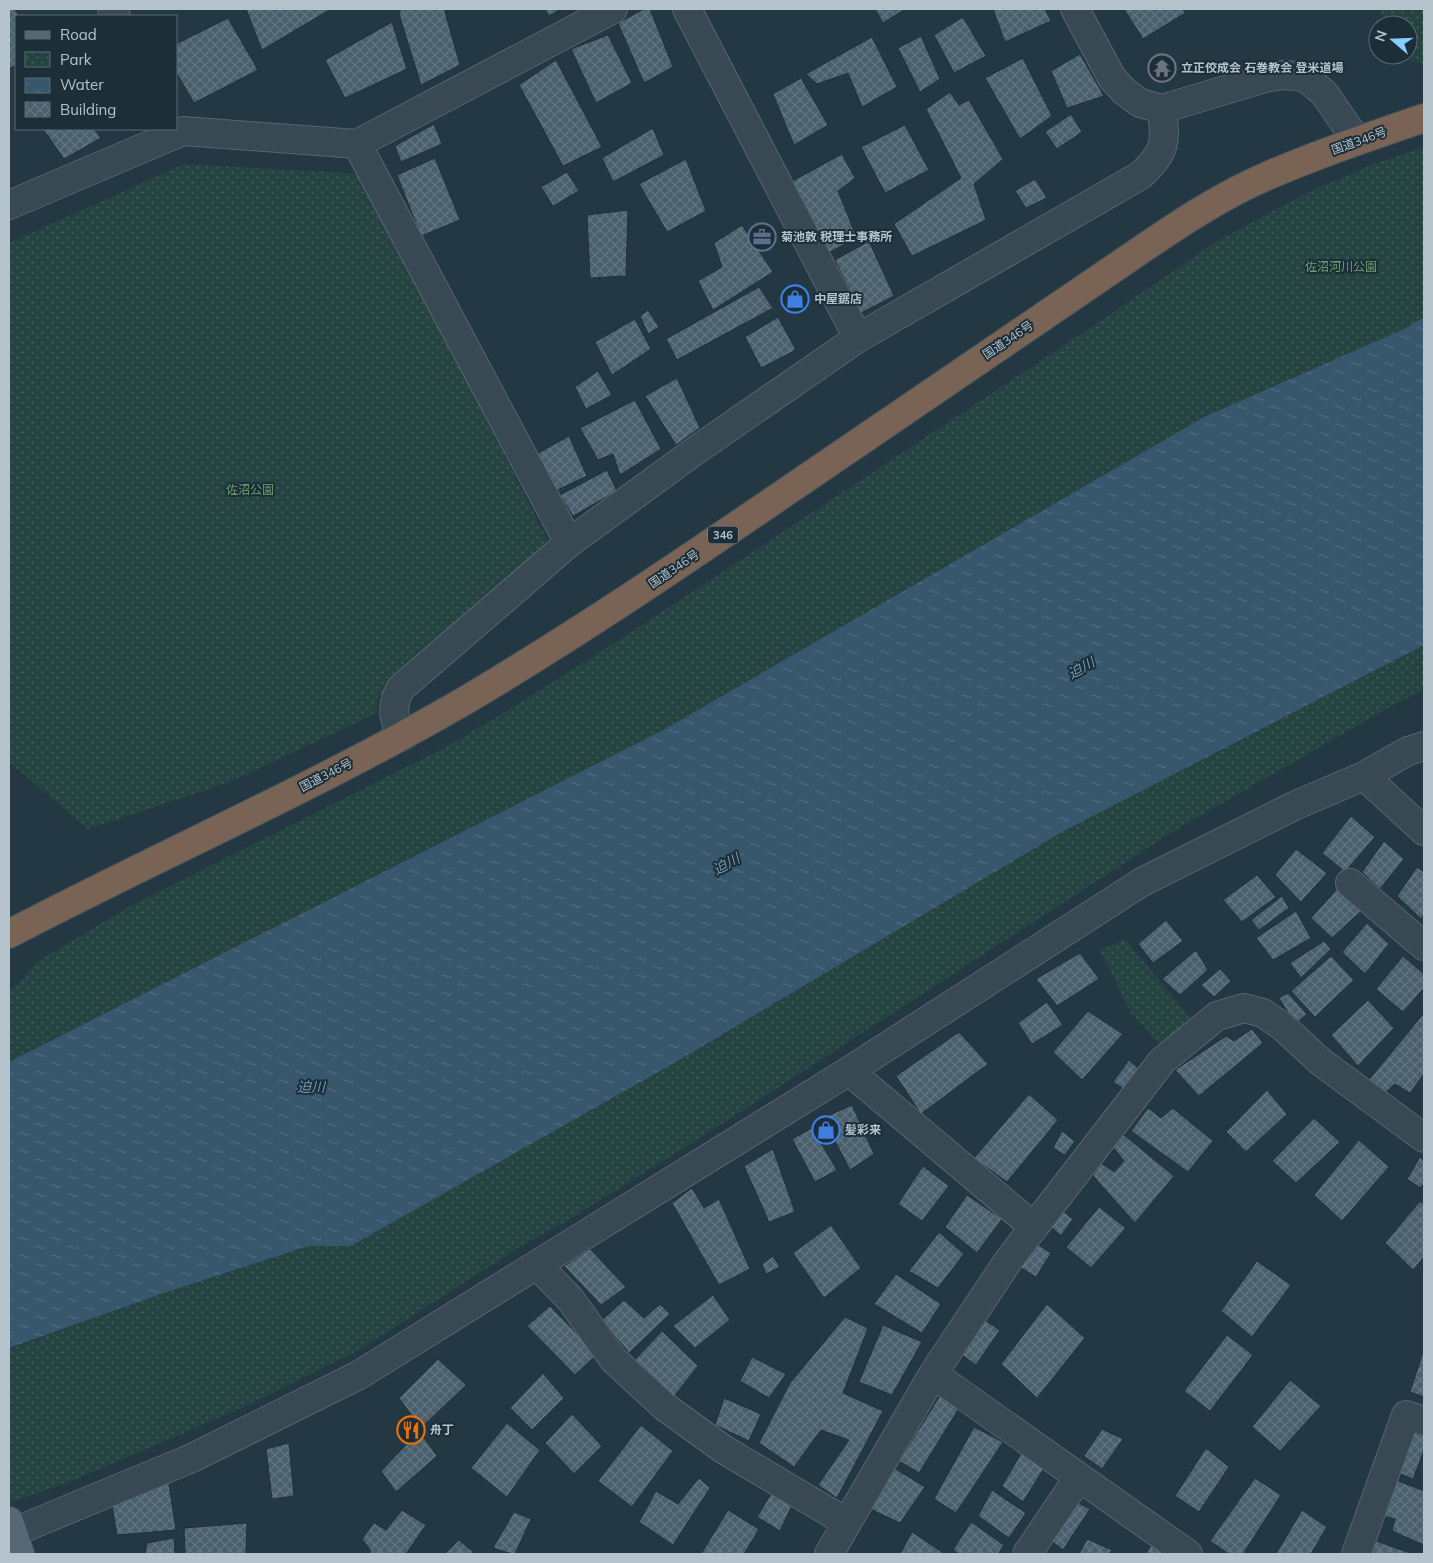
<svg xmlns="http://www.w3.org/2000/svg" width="1433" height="1563" font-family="Mulish,'Noto Sans JP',sans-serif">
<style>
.park{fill:url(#park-dots)}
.water{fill:url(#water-ripples)}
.building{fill:url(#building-cross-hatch);stroke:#1f303a}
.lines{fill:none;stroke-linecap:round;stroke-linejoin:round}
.minor-casing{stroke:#566670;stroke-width:30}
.major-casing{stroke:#45555f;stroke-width:30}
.highway-casing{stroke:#43535d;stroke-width:30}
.minor{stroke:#384953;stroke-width:28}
.major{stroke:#566873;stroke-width:28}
.highway{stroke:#796354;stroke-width:28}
.labels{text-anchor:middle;stroke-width:4;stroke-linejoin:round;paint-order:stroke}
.shield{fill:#1c2e38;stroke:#8796a0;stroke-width:1}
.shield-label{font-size:11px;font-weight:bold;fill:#b5c3cd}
.poi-label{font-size:12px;font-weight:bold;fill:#b5c3cd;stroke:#1c2e38;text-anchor:start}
.street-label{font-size:12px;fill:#b5c3cd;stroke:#1c2e38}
.park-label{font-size:12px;fill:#69a06b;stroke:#1c2e38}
.water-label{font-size:14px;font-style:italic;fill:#729bb3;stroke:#1c2e38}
</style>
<defs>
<pattern id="park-dots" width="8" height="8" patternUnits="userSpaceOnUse" patternTransform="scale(1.25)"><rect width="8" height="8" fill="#254441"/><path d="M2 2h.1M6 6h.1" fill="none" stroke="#425d5b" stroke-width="1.8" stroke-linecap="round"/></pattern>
<pattern id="water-ripples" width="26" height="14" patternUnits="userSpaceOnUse" patternTransform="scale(1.25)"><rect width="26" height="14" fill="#36576c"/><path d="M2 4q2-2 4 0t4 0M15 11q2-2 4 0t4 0" fill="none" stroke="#516e80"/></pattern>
<pattern id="building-cross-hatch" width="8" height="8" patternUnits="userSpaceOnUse" patternTransform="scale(1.25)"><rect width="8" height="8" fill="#49606c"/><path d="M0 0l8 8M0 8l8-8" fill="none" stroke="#617580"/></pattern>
</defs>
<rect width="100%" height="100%" fill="#233843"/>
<path class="park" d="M1379,9h45v55l-20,-5 -2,-4h6v-30h-21z
M1424,147v170l-18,11 -202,89 -539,312 -656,333v-73l9,-4 19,-23 90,-54 317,-160 66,-39 117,-74 456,-302 134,-92 92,-49 65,-28z
M184,164l177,10 187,367v34l-171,123v15l-147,69 -142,47 -79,-67v-519z
M1424,645v45l-31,15 -219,126 -452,293 -155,97 -39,21 -169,108 -117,58 -175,75 -58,20v-154l155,-56 144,-47h43l325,-184 386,-230z
M1125,939l75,91 -31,25 -38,-42 -31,-63z"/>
<path class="water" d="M1424,317v328l-362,187 -386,230 -325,184h-43l-144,47 -155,55v-286l656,-333 539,-312 202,-89z"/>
<path class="building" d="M9,9h6l4,7h-3v49l-7,4z
M246,9h85l-69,41z
M401,9h45l-1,3 15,53 -39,20 -22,-71z
M545,9h16l-12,7z
M644,9h6l23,58 -29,16 -26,-60z
M875,9h30l-22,14z
M993,9h52l6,12 -46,21z
M1124,9h59l2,4 -42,26z
M963,17l23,39 -32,17 -20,-38z
M228,18l30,52 -64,33 -18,-31v-28z
M392,22l15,47 -62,29 -20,-38z
M608,35l24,48 -36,20 -25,-54z
M921,36l19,43 -20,13 -22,-44z
M872,37l25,50 -35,20 -14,-34 -31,11 -11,-10z
M1080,54l24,42 -37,12 -16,-37z
M1023,58l29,58 -32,23 -35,-61z
M556,60l46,87 -39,19 -44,-81z
M801,78l27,47 -34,20 -21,-51z
M950,92l9,13 10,-5 34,59 -29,25 12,36 -74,36 -18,-32 67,-46 -35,-69z
M1071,114l11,18 -25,17 -12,-17z
M434,124l8,20 -41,18 -6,-16z
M905,125l24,45 -44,23 -24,-46z
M653,128l11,27 -51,27 -11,-24z
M43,129h51l7,9 -37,21z
M842,154l13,24 -17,13 19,47 -29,15 -39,-70z
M435,158l25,62 -39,16 -24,-61z
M686,159l20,52 -39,21 -28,-48z
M567,172l12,19 -26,15 -12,-19z
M1035,179l12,19 -21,10 -11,-17z
M628,210l-2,66 -36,2 -3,-63z
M742,225l31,47 -60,38 -15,-29 24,-14 -8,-24z
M869,241l25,55 -33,17 -26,-53z
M759,287l14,21 -96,52 -11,-21z
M648,310l11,17 -11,7 -8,-18z
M778,317l18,33 -35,18 -16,-31z
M635,319l16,30 -39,26 -17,-33z
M598,371l14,24 -26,14 -11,-22z
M677,378l23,50 -24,17 -31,-49z
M635,400l26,49 -41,26 -7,-21 -15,6 -18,-32z
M569,436l18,40 -36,17 -18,-37z
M607,470l10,21 -44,25 -13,-21z
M1351,816l24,21 -30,35 -23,-19z
M1384,841l20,18 -24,30 -18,-17z
M1296,849l31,24 -26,29 -26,-27z
M1417,867l7,5v42l-3,5 -24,-23z
M1257,875l19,22 -34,25 -19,-22z
M1338,888l23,23 -29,27 -21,-20z
M1282,896l7,12 -30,22 -8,-10z
M1296,911l15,27 -38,22 -17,-22z
M1166,920l17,21 -30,22 -15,-19z
M1367,923l22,21 -24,30 -23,-22z
M1324,941l7,8 -30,29 -11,-15z
M1196,950l12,20 -28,25 -18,-16z
M1080,953l19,26 -42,27 -21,-27z
M1331,956l23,24 -39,37 -24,-26z
M1403,956l21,18v14l-21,24 -27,-23z
M1220,969l11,12 -17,16 -13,-12z
M1288,993l19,21 -12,10 -16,-26z
M1368,1000l26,28 -36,38 -27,-31z
M1047,1002l16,23 -31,19 -14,-21z
M1088,1011l35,23 -41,46 -29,-28z
M1424,1013v61l-14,19 -15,-9 -11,10 -16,-13z
M1252,1029l11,14 -64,53 -24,-26 51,-34 8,5z
M959,1032l29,32 -67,50 -25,-38z
M1129,1060l10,9 -15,20 -11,-7z
M1267,1090l20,24 -41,38 -20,-20z
M1029,1094l29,26 -51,62 -33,-24z
M852,1105l22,49 -24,16 -27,-52z
M1148,1108l13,10 12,-10 40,33 -25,31 -57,-41z
M1314,1118l26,24 -44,41 -24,-22z
M812,1128l25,42 -22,12 -23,-43z
M1062,1131l13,10 -10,14 -12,-7z
M1124,1135l50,41 -39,47 -42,-47 8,-13 13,9 10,-11 -11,-14z
M1359,1140l30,27 -47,54 -28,-26z
M773,1149l22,63 -26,10 -25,-56z
M1420,1157l4,4v23l-4,4 -13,-9z
M923,1166l26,20 -27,35 -24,-17z
M692,1188l12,20 15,-9 31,70 -31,16 -47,-82z
M967,1195l35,24 -25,34 -32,-26z
M1420,1201l4,3v53l-11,13 -28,-27z
M1099,1207l27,21 -35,40 -25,-21z
M1060,1209l13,10 -12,17 -13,-12z
M831,1225l30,43 -37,30 -31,-45z
M939,1232l25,22 -26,34 -29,-17z
M1031,1240l20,13 -15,24 -18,-11z
M590,1249l36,38 -25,18 -37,-39z
M773,1256l7,11 -14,7 -4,-10z
M1257,1261l34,24 -39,52 -31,-26z
M896,1274l45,30 -19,29 -48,-29z
M713,1295l17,25 -35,28 -22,-22z
M624,1300l20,18 16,-14 10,10 -41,39 -27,-33z
M1047,1304l38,34 -48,60 -36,-34z
M550,1306l47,48 -22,21 -48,-49z
M845,1317l23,11 -25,65 40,18 -46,87 -19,-13 31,-45 -28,-10 -27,37 -35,-24 31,-60z
M980,1317l20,13 -24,35 -18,-13z
M883,1325l39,17 -30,53 -33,-13z
M662,1331l36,35 -26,33 -39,-37z
M1227,1335l26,20 -43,56 -26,-20z
M1424,1349v48l-14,-5z
M752,1357l34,17 -17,24 -29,-17z
M438,1359l28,26 -45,43 -22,-30z
M543,1373l21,25 -32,32 -22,-22z
M1290,1380l31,26 -41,45 -28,-24z
M941,1394l20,11 -42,68 -20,-12z
M724,1398l37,16 -12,27 -34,-16z
M572,1414l30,32 -28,28 -29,-31z
M507,1423l33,27 -33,47 -36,-29z
M641,1425l32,26 -41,56 -34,-26z
M1408,1425l16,7v18l-11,29 -22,-9z
M974,1427l29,15 -47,71 -22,-14z
M1102,1429l21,10 -21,30 -18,-13z
M419,1431l18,25 -41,36 -15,-21z
M289,1443l5,53 -22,3 -6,-50z
M1206,1448l23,19 -30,45 -24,-16z
M1022,1452l24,13 -23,37 -21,-16z
M894,1468l31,19 -25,36 -30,-14z
M168,1478l8,52 -59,5 -6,-35z
M699,1478l11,10 -37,57 -34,-23 17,-31 22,13z
M1255,1478l26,17 -38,59h-14l-19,-13z
M1391,1478l33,13v54l-32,-14 3,-12 -19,-5z
M774,1489l21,10 -15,32 -23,-14z
M992,1490l34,23 -17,25 -31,-22z
M1070,1499l20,10 -27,41 -17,-13z
M402,1510l24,15 -20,29h-37l2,-3 -9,-12 12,-16 12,7z
M728,1510l31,19 -15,25h-43z
M1302,1510l25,17 -16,27h-35z
M514,1512l17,7 -16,35h-3l-19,-6z
M971,1522l33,23 -6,9h-39l-6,-4z
M247,1523l-1,31h-61l-1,-26z
M912,1532l33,22h-45z
M174,1538l1,16h-30l2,-11z
M1087,1539l25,11 -3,4h-30z
M459,1540l14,12 -1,2h-27z
M1376,1541l37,13h-43z
M1153,1542l11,7 -3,5h-15z"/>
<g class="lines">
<g class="minor-casing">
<path id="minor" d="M112,9l4,7
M687,9l171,329
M1075,9l37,69 12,13 16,12 22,6 103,-31 18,-3 14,1 10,3 17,14 33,48
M357,144l212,399
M9,205l174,-74 174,13 256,-135
M401,737c-7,-19 -11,-30 0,-49l168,-145 123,-90 166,-115 283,-163c25,-24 25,-32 21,-66
M1364,776l44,-25 16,-5
M1350,883l74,63
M849,1071l185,156 128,-166 55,-45 27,-8 19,5 20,14 38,35 103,76
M537,1265l33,34 44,61 51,47 58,42 123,73
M933,1374l255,180
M9,1534l183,-76 167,-83 490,-304 293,-189 154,-77 68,-29 60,55
M829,1554l104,-180 75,-113 26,-34
M1027,1554l52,-77
M1356,1554l50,-139 18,6"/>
</g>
<g class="major-casing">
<path id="major" d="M9,1521l11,33"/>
</g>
<g class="highway-casing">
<path id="highway" d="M9,934c151,-79 309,-148 457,-234 115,-68 226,-144 336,-219 109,-75 218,-149 327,-223 44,-30 89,-61 138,-82 51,-22 104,-40 157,-58"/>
</g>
<use href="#minor" class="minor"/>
<use href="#major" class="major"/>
<use href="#highway" class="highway"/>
</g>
<defs>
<g id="temple-ring" transform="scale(1.4375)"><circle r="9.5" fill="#1c2e38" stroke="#6b7280" stroke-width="1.5"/><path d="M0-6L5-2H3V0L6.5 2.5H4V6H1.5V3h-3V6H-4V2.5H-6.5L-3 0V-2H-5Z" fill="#6b7280"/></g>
<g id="office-ring" transform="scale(1.4375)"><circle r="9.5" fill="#1c2e38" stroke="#5c6f8a" stroke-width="1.5"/><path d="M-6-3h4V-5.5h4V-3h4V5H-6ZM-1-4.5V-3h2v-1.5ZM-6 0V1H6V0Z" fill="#5c6f8a"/></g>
<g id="shop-ring" transform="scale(1.4375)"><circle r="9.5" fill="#1c2e38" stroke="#3f7fe0" stroke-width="1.5"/><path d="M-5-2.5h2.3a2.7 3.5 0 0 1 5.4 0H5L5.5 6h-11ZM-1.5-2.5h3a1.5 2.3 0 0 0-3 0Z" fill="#3f7fe0"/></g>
<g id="restaurant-ring" transform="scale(1.4375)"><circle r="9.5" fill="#1c2e38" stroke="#e8710a" stroke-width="1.5"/><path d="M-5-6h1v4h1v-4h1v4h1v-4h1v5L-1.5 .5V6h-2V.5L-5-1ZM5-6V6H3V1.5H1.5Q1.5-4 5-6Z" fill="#e8710a"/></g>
</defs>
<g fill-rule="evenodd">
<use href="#temple-ring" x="1162" y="68"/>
<use href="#office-ring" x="762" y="237"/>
<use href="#shop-ring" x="795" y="299"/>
<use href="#shop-ring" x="826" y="1130"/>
<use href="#restaurant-ring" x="411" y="1430"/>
</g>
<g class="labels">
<rect class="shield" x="708" y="526.5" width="30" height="17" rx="4"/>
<g class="shield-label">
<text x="723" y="539">346</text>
</g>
<g class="poi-label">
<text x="1181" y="72">立正佼成会 石巻教会 登米道場</text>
<text x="781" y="241">菊池敦 税理士事務所</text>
<text x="814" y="303">中屋鋸店</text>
<text x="845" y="1134">髪彩来</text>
<text x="430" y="1434">舟丁</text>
</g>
<g class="street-label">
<text transform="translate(1359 141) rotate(-20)" y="4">国道346号</text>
<text transform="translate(1008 340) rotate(-34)" y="4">国道346号</text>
<text transform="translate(674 569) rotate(-34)" y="4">国道346号</text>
<text transform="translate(326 775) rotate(-27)" y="4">国道346号</text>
</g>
<g class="park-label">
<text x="1341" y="271">佐沼河川公園</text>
<text x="250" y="494">佐沼公園</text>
</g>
<g class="water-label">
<text transform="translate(1081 668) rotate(-29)" y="5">迫川</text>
<text transform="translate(726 864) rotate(-29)" y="5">迫川</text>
<text x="311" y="1092">迫川</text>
</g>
</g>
<rect width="1433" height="1563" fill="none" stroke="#b5c3cd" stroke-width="20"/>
<rect x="15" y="15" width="162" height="115" fill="#1c2e38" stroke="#596a74"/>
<rect x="25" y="31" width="25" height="8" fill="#566873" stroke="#596a74"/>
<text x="60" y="40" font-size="15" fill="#b5c3cd">Road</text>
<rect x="25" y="52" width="25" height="15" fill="url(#park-dots)" stroke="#596a74"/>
<text x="60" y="65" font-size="15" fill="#b5c3cd">Park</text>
<rect x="25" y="78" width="25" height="15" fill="url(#water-ripples)" stroke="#596a74"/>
<text x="60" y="90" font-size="15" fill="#b5c3cd">Water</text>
<rect x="25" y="102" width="25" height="15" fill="url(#building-cross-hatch)" stroke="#596a74"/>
<text x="60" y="115" font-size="15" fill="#b5c3cd">Building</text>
<g transform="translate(1393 40) rotate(289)"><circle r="24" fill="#1c2e38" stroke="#596a74"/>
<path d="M0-4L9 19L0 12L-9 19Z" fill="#87cfff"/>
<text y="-8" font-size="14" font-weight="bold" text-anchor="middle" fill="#b5c3cd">N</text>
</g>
</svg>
